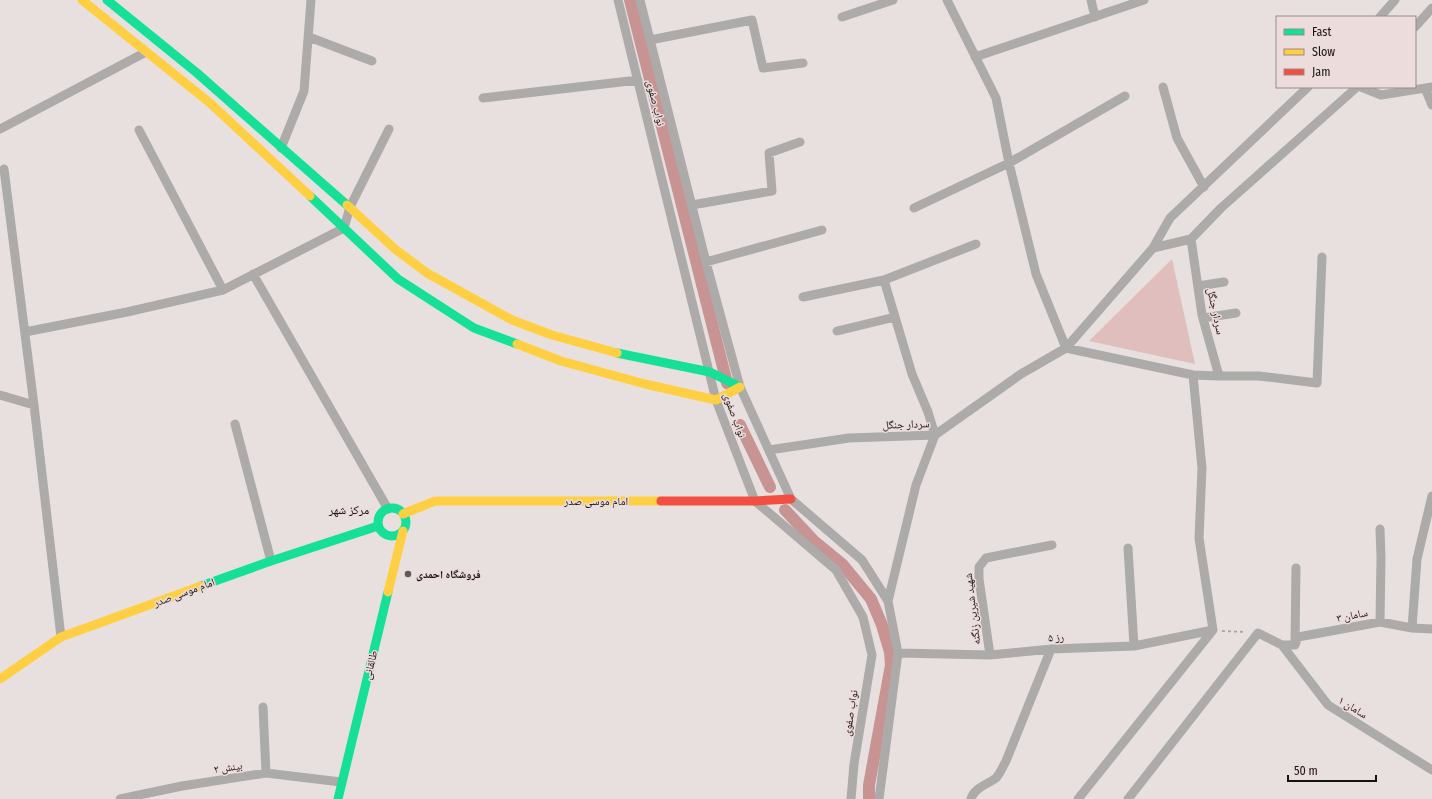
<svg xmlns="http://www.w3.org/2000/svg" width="1432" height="799" font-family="'Fira Sans Condensed','Noto Naskh Arabic',sans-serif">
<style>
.green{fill:#dfbebd}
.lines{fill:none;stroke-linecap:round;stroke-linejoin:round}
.canal{stroke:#c79493;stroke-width:12}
.path{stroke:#aba5a5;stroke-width:2;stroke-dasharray:3 3;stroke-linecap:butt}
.street{stroke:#adaaaa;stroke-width:9}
.fast{stroke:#16e098;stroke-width:9}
.slow{stroke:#ffcf43;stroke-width:9}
.jam{stroke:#f24e42;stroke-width:9}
.poi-dot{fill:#605959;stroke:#ecdcdb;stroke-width:1.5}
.labels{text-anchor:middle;stroke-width:3;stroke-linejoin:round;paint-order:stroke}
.street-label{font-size:11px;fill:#171111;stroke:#ecdcdb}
.poi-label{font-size:11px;font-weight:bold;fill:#171111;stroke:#ecdcdb;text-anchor:start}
.neighbourhood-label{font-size:12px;fill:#171111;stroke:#ecdcdb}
</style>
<rect width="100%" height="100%" fill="#e8e0df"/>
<path class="green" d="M1172,259l23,105 -106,-23z"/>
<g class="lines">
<path class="canal" d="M630,0l97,383
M740,425l30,62
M785,510l30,32 28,23 28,34 11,26 8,27 1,13 -22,120v14"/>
<path class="path" d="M1222,631l24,1"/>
<path class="street" d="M618,0l98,400 39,101 81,69 27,47 9,38 -18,109 -3,35
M640,0l66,262 34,125 51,112 71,61 26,41 10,52 -19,146
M947,0l49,98 13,65 27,111 30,74 87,-100 17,-30 138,-131
M1091,0l4,17
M842,17l51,-17
M1380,17l15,-17
M1415,27l17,-19
M309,37l63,24
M650,40l102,-20 11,48 40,-5
M975,57l169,-57
M1163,87l14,51 27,49
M1361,87l20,8 51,-8
M1425,88l7,17
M483,98l155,-18
M0,129l146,-77
M139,130l84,160
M281,148l23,-57 7,-91
M4,169l30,236 27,232
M692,205l80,-14 -3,-38 31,-11
M914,208l95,-45 116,-67
M1153,248l38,-9 30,-31 136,-121
M706,262l116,-32
M253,274l135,235
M1198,286l26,-4
M803,297l81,-17
M1203,318l33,-5
M837,331l58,-14
M25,332l102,-20 96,-22 121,-62 6,-21 39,-78
M1219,376h40l58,7 5,-126
M0,395l34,10
M235,424l36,137
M769,450l80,-12 86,-3 86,-61 45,-26 127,27 26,1 -17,-61 -11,-76
M1128,548l6,98
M888,601l28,-116 19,-50 -7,-23 -16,-38 -28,-94 92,-36
M1380,622l1,-65 -1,-28
M1412,628l5,-69 15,-63
M1295,643l1,-75
M1282,645h13l3,-8 82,-15 32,6 20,1
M898,653l92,2 61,-6 83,-3 79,-16
M990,655l-11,-76v-12l7,-9 66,-13
M263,707l3,66
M120,799l62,-13 84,-13 75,9
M971,799c3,-11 17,-15 25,-21 4,-4 7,-12 10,-17l45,-112
M1078,799l135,-169 -14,-92 3,-70 -9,-93
M1128,799l130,-166 24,12 46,60 104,65"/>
<path class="fast" d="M107,0l90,73 150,132
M310,196l88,83 76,49 43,16
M617,353l93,19 30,15
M378 522a14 14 0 1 1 28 0a14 14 0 1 1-28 0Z
M201,586l70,-25 107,-35
M338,799l50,-207"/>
<path class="slow" d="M82,0l128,103 100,93
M347,205l48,44 32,24 85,47 40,15 65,18
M517,344l44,17 84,23 71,16 24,-13
M403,514l32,-13h226
M388,592l15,-61
M0,679l61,-42 140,-51"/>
<path class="jam" d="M661,501h94l36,-2"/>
</g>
<circle class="poi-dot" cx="408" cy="574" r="4"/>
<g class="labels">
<g class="street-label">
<text transform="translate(656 103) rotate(76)" y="4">نواب صفوی</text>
<text transform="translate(1216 311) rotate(78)" y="4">سردار جنگل</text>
<text transform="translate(735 415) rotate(70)" y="4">نواب صفوی</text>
<text transform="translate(906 424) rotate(-2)" y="4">سردار جنگل</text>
<text x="596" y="505">امام موسی صدر</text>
<text transform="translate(184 592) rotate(-20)" y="4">امام موسی صدر</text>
<text transform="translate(972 609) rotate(-97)" y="4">شهید شیرین زنگنه</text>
<text transform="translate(1352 615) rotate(-11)" y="4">سامان ۳</text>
<text transform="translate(1056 637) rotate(-3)" y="4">رز ۵</text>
<text transform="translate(370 665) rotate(-76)" y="4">طالقانی</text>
<text transform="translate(1353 707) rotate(32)" y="4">سامان ۱</text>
<text transform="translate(850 713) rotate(-81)" y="4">نواب صفوی</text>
<text transform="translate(228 767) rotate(-8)" y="4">بینش ۲</text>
</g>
<g class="poi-label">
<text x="416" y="578">فروشگاه احمدی</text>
</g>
<g class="neighbourhood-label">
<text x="349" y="514">مرکز شهر</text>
</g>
</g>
<rect x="1276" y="16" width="140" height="72" fill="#ecdcdb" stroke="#978b8a"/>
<rect x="1284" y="29" width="20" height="6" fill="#16e098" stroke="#978b8a"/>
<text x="1312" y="36" font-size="12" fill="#171111">Fast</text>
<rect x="1284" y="49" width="20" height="6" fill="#ffcf43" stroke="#978b8a"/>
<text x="1312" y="56" font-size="12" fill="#171111">Slow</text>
<rect x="1284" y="69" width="20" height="6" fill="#f24e42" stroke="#978b8a"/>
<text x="1312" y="76" font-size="12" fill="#171111">Jam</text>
<path d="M1288 775v6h88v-6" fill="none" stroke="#171111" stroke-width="2"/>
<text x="1294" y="775" font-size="12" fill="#171111" stroke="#ecdcdb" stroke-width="3" paint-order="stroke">50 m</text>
</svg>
